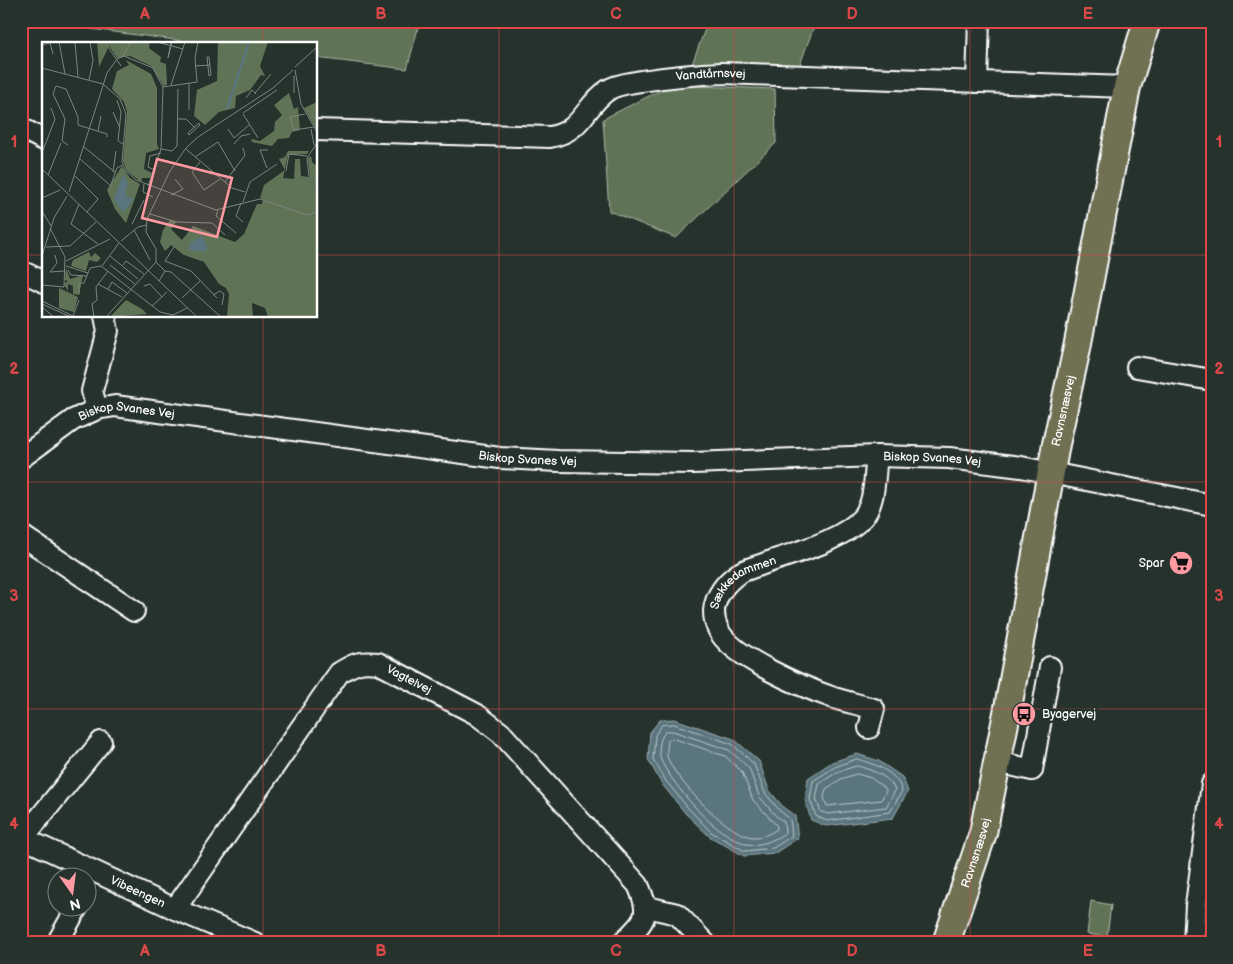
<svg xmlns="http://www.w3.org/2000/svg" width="1233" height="964" font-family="'Balsamiq Sans',sans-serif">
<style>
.green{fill:#5f7356;stroke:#afb9aa}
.water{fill:#5a757d;stroke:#9cacb1}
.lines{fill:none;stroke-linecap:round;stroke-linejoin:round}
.shore{stroke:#bdc8cb;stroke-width:1}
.minor-casing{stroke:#fff;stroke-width:24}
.major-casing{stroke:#fff;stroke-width:30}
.minor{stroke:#26332d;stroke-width:20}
.major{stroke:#706f52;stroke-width:26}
.grid{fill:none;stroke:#dc4848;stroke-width:1;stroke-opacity:0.55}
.labels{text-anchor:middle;stroke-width:5;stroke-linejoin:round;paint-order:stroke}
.street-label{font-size:12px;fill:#fff;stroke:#26332d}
.poi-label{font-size:12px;fill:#fff;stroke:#26332d;text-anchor:end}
.inset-river{fill:none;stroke:#5a757d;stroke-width:2.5}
.inset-road{fill:none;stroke:#7d8581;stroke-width:1}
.view{fill:#ff9aa2;fill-opacity:0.15;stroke:#ff9aa2;stroke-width:2.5}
.inset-edge{fill:none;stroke:#fff;stroke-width:2.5}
.neatline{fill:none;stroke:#dc4848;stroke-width:2}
.grid-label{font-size:16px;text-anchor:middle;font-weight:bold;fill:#dc4848}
</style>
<rect width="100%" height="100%" fill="#26332d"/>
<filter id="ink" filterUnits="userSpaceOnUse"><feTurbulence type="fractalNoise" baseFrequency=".02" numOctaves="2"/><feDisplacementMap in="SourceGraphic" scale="10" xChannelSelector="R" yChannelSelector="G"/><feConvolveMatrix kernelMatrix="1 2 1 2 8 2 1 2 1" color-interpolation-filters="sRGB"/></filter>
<g filter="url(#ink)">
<path class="green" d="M29,21h391l-13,48 -91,-11v-14h-110z
M708,21h108l-18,49 -107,-3z
M671,85l104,4 1,54 -100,95 -67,-27 -6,-92z
M1091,901l20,4 -4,32 -20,-3z"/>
<path class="water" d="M674,719l60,20 25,22 10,29 15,18 11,8 3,22 -23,15 -31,3 -35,-20 -24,-23 -24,-30 -13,-24 2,-27 10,-12z
M857,754l22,7 23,16 6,14 -15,27 -67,8 -15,-6 -6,-20 3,-22 24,-16z"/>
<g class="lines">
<path class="shore" d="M674,724l58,20 22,20 11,29 15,18 10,8 2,17 -19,12 -28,3 -34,-19 -22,-23 -23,-28 -13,-22 2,-24 7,-10z
M666,731h7l56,19 20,18 10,28 17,20 8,6 1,11c-10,7 -26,14 -39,11 -7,-2 -24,-12 -30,-17 -14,-9 -54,-56 -56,-71 -2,-9 0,-19 6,-25z
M672,738l53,18 17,16 11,28 24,26v3c-8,6 -20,10 -29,7 -23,-5 -75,-58 -81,-80 -1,-5 1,-11 1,-16z
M857,759c18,5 40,13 45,32l-12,21 -63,9 -11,-5 -6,-17 3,-18 22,-14z
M857,766c13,3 35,11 38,25l-9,16 -58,7 -7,-2 -5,-13 3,-15 18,-12z
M857,774l14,4 15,11v2l-5,9 -54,6 -3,-8 2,-9 15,-10z"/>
<g class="minor-casing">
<g id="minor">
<path d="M977,82l2,-61"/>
<path d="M21,128l23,12"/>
<path id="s1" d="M316,130l234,7c33,-6 34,-31 58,-47 9,-6 23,-7 33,-9 27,-4 54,-7 81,-8l405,14"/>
<path d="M21,271l23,11"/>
<path d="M1137,367l75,13"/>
<path d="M97,409l-5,-18 16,-60 -3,-15"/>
<path id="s2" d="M21,458l52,-38 24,-11 18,-3 385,52 58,3 135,2 184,-7 72,2 72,9 191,38"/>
<path d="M21,535l113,76"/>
<path id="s3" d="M869,728l5,-19c-13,-4 -27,-7 -40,-11 -29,-10 -104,-41 -116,-69 -3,-6 -4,-12 -4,-18 1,-15 12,-29 24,-37 7,-5 17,-7 25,-10 30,-11 77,-22 99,-46 14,-15 12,-42 15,-62"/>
<path d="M998,762l34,8 18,-103"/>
<path id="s4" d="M21,837l154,72 80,34"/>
<path d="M23,838l78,-96"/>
<path d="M647,907l30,7 28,29"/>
<path id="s5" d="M175,909l164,-236c16,-10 21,-12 39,-10l98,51 25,19 137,152c14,31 7,36 -16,58"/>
<path d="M57,943l21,-37"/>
<path d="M1194,943l2,-38 16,-121"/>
</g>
</g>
<g class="major-casing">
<g id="major">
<path id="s6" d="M946,943l37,-110 25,-125 48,-264 21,-96 50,-261 20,-66"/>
</g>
</g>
<use href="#minor" class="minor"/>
<use href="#major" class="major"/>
</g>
</g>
<path class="grid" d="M263,21v23M499,21v922M734,21v922M970,21v922M21,255h23M316,255h896M263,316v627M21,482h1191M21,709h1191"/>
<defs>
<g id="supermarket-disc" transform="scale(1.25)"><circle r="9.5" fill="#ff9aa2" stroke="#26332d"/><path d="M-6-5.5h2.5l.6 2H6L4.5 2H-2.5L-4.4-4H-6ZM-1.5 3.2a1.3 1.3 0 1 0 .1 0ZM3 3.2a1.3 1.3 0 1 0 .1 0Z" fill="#111"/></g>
<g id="bus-disc" transform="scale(1.25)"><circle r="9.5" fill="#ff9aa2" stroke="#26332d"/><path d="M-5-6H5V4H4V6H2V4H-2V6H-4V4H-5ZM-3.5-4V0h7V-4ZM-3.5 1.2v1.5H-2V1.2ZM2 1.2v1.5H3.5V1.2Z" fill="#111"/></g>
</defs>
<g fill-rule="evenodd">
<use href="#supermarket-disc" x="1181" y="563"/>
<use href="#bus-disc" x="1024" y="714"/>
</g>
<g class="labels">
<g class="street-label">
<text dy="4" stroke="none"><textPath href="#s1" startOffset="415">Vandtårnsvej</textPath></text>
<text dy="4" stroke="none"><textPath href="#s6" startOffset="546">Ravnsnæsvej</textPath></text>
<text dy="4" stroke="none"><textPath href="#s2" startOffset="120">Biskop Svanes Vej</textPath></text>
<text dy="4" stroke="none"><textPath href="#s2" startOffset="525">Biskop Svanes Vej</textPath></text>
<text dy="4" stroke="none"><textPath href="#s2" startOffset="930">Biskop Svanes Vej</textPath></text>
<text dy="4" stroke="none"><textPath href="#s3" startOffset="261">Sækkedammen</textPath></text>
<text dy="4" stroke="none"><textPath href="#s5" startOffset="364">Vagtelvej</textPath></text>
<text dy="4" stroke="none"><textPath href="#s6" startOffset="95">Ravnsnæsvej</textPath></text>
<text dy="4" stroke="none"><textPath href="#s4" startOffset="129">Vibeengen</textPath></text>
</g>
<g class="poi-label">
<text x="1164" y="567">Spar</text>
<text x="1042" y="718" text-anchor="start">Byagervej</text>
</g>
</g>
<g transform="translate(42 42)">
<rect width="275" height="275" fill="#26332d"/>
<path d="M55,0h53l-1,6 12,9 -1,5 6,2 1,21 -3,1 -13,-20 -21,-10 -13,2 -8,-12 -10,21zM176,0h50l-8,24 5,10 -4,-1 -11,15 -14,6 -1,12 -16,4 -14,13 -11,-9 3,-26 20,-9zM84,18l25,14 6,14v56l2,5 -13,4 -2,16 8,4 -2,5h-8l-1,4 -14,-11 -4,-10 4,-49 -3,-10 -12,-13 5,-18 12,-6zM247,51l5,16 4,-2 2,23 -8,2 -3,6 -11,1 -6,7 -20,-4 -1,-3 9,2 14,-10 1,-9 7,-7 -8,-10zM275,60v29l-13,-23zM246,109h21l-2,3 -19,1 -5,23 11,1 1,-20h5l1,17 8,1 8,15v125h-49l-3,-9 -13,-5 1,14h-26l2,-23 -3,-6 -7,-4 -15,-22 -20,-7 -13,-10 -6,6 -5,-9 3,-12 7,-10 6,2 -5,7 11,11 11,-14 42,16 9,-8 13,-30h5l1,-5 -3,-1 4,-13 21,-15 -6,-11 6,-2zM269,114l1,6 5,4v23l-7,-12 -2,-19zM80,124l8,12 10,6 -14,39 -11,-14 -8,-19zM47,210l2,5 4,-4 6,5 -4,4 -8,-2 -3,11 -15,-5 2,-6zM24,226l4,11 13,-4 -4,20 -6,-1v-8l-5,-2v7l-4,-7 4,-3 -3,-1zM17,246l19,9 -4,15 -15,-4zM84,258l16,9 5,5 -37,3z" fill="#5f7356"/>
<path d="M81,132l5,8 -3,13 9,4 -11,14 -9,-14zM160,194l6,12 -3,4 -16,-2 1,-7z" fill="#5a757d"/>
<path class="inset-river" d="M185,67l22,-67"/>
<path class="inset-road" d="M17,0l6,32M33,0l3,35M115,0l26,7M129,0l-3,16 4,-16M64,2l15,22M0,3l8,-2 3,11M80,15l9,-15M165,15h2l2,18 -2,1zM153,24l15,-1M253,25l22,-20M0,26l61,16 17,15 6,15 -4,48 4,9 10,9 80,30 44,-11 47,16 10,-3M253,28l6,34 16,28M252,34v17M47,38l4,-19 -3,-19M129,43l14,-43M121,45l34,-5 -2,-24 3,-16M213,51l16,-19M204,56l6,-8 4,4M75,58l4,12 -3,29 5,3M147,68v-27M71,70l6,14M201,71l34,-23M201,72l15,24M263,72l-15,3 4,13 20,-3M135,77h9l9,9M157,81l1,2 -11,10 -1,-2zM36,83l29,9v3M186,87l6,9 15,-13M269,87l3,16M56,89l3,-15M275,101l-10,15 2,18 8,15M192,102l7,-8 9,-2M26,103l-6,-4 3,-22 -12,-25 3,-8 10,3 12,28v8M42,105l32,26M119,107l11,2 5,-5 1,-57M144,107l46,39 13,4M0,111l13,-34 -4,-11M153,115l23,-15 17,29M38,117l31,27M158,120l-8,10 12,18 16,-11M225,126l-7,-18h8M0,127l155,148M113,128l-7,-3 2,-11 11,-3M244,129l3,-17 18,2M71,130l3,-21M6,133l13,-32M33,134l23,23M183,140l20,-27 -2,-7M102,142l-1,8 10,5M68,145l7,-19 6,-3M27,150l38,-119 10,-14 7,-3 29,12 10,19 -2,62 -13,37M129,153l12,-6 -8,-10M0,156l18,-8M201,160l7,-20 27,-18M199,161l-5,13 7,6M37,162l-8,20 27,20M176,168l-2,6 20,17M0,169l9,15M45,170l11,-13M108,172l27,8 35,1 13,12M90,182l12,-24M8,186l15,29 -1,30M92,188l16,30M79,199l17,-14 9,-2M4,205l24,-1 26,-24M132,205l-9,14 26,10 26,27M0,214l12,-38 13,-22M68,214l28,23M24,219l44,-22M114,220l9,9 -6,10M68,223l25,19M81,223l3,-4 18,13M24,224l22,7M60,224l17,-23M26,228l3,5 16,1M123,229l6,1 50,45M8,230l7,-9 -2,-8M8,230l15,-1M56,242l24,13M0,243l22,2M102,244l6,-2 12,13M66,247l4,-7 15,11M37,252v-11h5l6,-15 11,-2 59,46 13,3 14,-7M171,253l7,-4 4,3 -2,11M140,256l18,-17M0,259l33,16M0,262l29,13M110,264l15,-14M0,265l12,10M31,274l6,-16M52,275l-2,-13 5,-4 -1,-13 12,-16M64,275l50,-55v-13l-10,-17 1,-13 23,-48 16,-23 12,-11 75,-49 20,-18"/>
<path class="view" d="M115,117l75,19 -15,59 -75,-19z"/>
<rect width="275" height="275" class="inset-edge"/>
</g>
<rect width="1233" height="964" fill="none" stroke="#26332d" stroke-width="55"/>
<g transform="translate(72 892) rotate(166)"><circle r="24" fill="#26332d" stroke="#7d8581"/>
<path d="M0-4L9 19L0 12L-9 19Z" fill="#ff9aa2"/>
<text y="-8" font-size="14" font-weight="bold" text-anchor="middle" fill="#ffffff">N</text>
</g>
<rect x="28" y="28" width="1178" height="908" class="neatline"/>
<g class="grid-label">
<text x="145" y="19">A</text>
<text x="381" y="19">B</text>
<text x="616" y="19">C</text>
<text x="852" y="19">D</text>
<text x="1088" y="19">E</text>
<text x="14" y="147">1</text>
<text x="1219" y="147">1</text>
<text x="14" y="374">2</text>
<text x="1219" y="374">2</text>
<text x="14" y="601">3</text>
<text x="1219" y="601">3</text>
<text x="14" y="829">4</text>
<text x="1219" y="829">4</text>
<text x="145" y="956">A</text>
<text x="381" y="956">B</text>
<text x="616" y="956">C</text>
<text x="852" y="956">D</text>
<text x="1088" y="956">E</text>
</g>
</svg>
